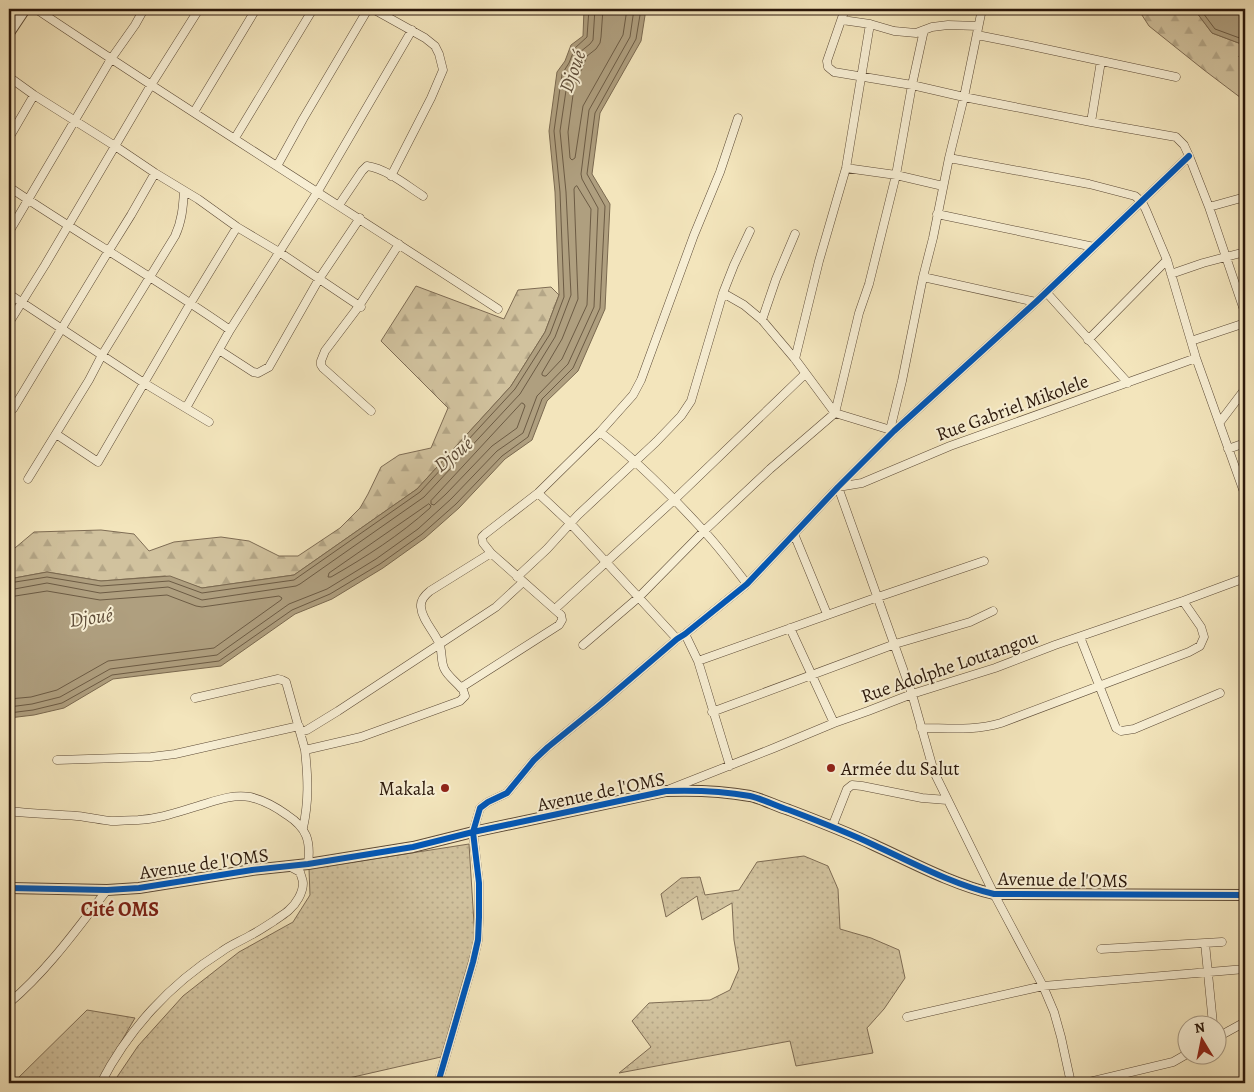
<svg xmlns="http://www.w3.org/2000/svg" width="1254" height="1092" font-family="Alegreya,serif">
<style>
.green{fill:url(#green-dots);stroke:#7e6c54}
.forest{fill:url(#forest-firs);stroke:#7e6c54}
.water{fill:#af9f7f;stroke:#7a6950}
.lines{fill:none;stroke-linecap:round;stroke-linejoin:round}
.shore{stroke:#6c5b44;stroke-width:1}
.minor-casing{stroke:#5c4a36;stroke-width:9}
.tertiary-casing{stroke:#5c4a36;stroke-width:12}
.minor{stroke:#f7eed3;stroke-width:8}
.tertiary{stroke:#f7eed3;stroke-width:10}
.cycleway-casing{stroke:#f7eed3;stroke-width:9}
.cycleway{stroke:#0057b8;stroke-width:6}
.poi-dot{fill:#8f2418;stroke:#f7eed3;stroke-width:2}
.labels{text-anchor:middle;stroke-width:4;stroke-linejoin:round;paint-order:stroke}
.street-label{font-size:19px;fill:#2a170a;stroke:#f7eed3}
.poi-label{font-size:19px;fill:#2a170a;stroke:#f7eed3;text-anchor:start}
.water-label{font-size:20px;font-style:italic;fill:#5f4d39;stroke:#f7eed3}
.neighbourhood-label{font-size:20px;font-weight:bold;fill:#7a1f14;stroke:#f7eed3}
</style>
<defs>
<pattern id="green-dots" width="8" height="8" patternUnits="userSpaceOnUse" patternTransform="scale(1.25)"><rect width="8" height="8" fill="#d1c29e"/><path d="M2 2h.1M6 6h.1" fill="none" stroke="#b4a687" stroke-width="1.8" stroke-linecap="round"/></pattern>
<pattern id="forest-firs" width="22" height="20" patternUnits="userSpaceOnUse" patternTransform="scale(1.25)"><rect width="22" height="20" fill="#d1c29e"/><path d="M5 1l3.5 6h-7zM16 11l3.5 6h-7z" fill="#b4a687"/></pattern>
</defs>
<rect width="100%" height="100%" fill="#f3e5bc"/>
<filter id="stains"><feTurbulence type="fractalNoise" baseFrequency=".004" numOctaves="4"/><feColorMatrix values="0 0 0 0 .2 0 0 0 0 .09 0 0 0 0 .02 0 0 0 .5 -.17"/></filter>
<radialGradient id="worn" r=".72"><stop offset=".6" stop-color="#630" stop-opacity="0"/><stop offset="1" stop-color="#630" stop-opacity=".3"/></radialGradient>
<path class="green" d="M469,844l6,95 -34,118 -114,26h-214l25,-37 45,-50 56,-44 54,-30 17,-27 -1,-26z
M804,856l24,10 10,23 2,40 31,9 28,12 6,28 -21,31 -17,19 6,25 -77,13 -6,-25 -171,32 32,-26 -19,-26 17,-18 61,-3 20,-10 9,-21 -5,-29 -2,-37 -30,17 -5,-24 -31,21 -5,-23 20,-16 19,-1 5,18 34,-5 18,-28z
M87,1010l48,8 -38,65h-84z"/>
<path class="forest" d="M1138,9h56l18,24 32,12 -5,12 6,3v41l-41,-31 -55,-44z
M416,286l88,33 14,-29 33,-3 8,8 -14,37 -34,54 -94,103 -123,86 -92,13 -37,-12 -64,5 -54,-9 -38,7v-26l25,-21 67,-2 33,4 15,17 25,-9 47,-5 28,4 30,15h19l42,-28 20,-20 8,-14 13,-27 18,-12 32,-7 17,-40 -67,-67z"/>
<path class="water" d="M584,9h62l-5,32 -41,72 -8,61 18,30 -5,105 -27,62 -31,30 -15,39 -27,19 -46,49 -34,30 -42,30 -51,31 -37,15 -74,52 -108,13 -49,29 -30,7 -25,3v-139l38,-7 54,9 69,-5 32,12 92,-13 123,-86 94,-103 34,-54 14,-37 -4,-103 -6,-61 8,-59 8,-11 6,-16 12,-9z
M1194,9h51v51l-6,-3 5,-12 -32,-12z"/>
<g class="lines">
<path class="shore" d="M603,9l-2,28 -1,6 -4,6 -9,7 -5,13 -7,11 -7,52 2,26 2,2 3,-2 8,-52 40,-71 4,-26
M1200,9l15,20 30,11
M577,186l14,23 -4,96 -25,54 -16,17h-2l-2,-1v-2l20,-34 16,-40 -4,-110 1,-2z
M522,403l2,1 1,2 -8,22 -25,18 -46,48 -12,11 -3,-1v-3z
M429,504l2,2 -1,2c-30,27 -64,49 -99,69h-3l1,-4 98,-68z
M9,583l38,-6 54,9 68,-5 33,12 92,-13 126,-88 95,-103 35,-55 14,-37 -4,-105 -6,-61 8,-57 7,-11 6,-15 12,-11 2,-28
M9,590l38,-7 53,10 68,-6 34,13 94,-14 4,-2 124,-87 96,-103 35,-57 16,-42 -5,-103 -6,-61 8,-54 7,-11 5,-14 10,-8 3,-4 2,-31
M9,597l38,-6 53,9 67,-5 29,11 6,1 77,-11 3,2 -1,2 -67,48 -106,13 -51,29 -26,7 -22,2
M9,707l23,-3 28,-7 50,-28 107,-14 72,-51 38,-15 49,-30 42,-30 33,-30 46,-48 26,-18 14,-37 31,-32 26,-57 4,-99 -16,-29 -1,-5 8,-64 41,-73 4,-28
M9,713l24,-3 29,-7 50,-28 107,-14 73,-51 38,-16 50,-30 42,-30 34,-30 46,-48 26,-19 14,-38 31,-31 27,-60 5,-102 -18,-32 8,-61 41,-74 5,-30"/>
<g class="minor-casing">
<path id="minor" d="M36,9c152,102 308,199 462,300
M373,9l52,29 10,8 4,8 4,16 -12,28 -40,78
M845,9l-18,52 1,6 6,5 78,13 52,12 127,25 85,15 8,8 5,11 20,51 36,106
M1101,9h1
M842,20l28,4 24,7 22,2 16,-6 16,-2 30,1
M977,35l50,10 149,32
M9,77l25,18 81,51 40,27 43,26 39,28 42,25 82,55
M194,112l62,-103
M1091,122l10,-61
M9,138l25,-43
M235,138l78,-129
M949,158l140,26 46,12 7,6 4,8 21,50 29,98 49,137
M277,166l26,-47 65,-110
M846,168l50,7 47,11
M9,187c73,49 149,93 221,143
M339,205l23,-34 5,-5c20,3 39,19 56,30
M1209,207l36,-10
M937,214l157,33
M9,232l102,-173 24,-34 9,-16
M1171,274l32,-11 42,-11
M923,277l113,25
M1046,292l82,91
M723,293l21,12 18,15 33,39 40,54 59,18
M9,294l135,89 65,39
M762,320l14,-41 19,-45
M9,323l36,-58 106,-180 48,-76
M1088,340l79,-80
M1191,341l54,-18
M219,350l34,22 5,1 11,-6 50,-88 41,-61
M795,359l24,-98 27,-93 24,-144
M186,408l44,-78 88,-139 94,-161
M13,409l95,-157 23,-37 24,-42
M371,411l-48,-43 -2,-3v-4l4,-10 34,-45 40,-62
M1220,422l25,-33
M890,430l12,-49 21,-104 10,-39 16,-80 15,-61 18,-88
M600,432c37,29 71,63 103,98 16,17 30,36 44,54
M56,434l42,28 92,-158 47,-77
M1228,449l17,-6
M28,479l61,-99 13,-25 73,-119c7,-15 8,-29 9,-45
M538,493l32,30 107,116
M794,534l33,80
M517,577l30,-28 31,-34 78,-73 25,-26 10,-15 32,-108 11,-28 16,-34
M555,609l119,-109 131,-126
M790,628l44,95
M685,634l13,27 32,105
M1080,637l36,91 5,3 13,-2 86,-36
M583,645l56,-48 65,-66 66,-62 65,-56 24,-100 10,-29 27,-109 16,-90 12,-55
M698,661l180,-64 106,-36
M462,687l97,-62 3,-5 -1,-5 -70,-62 -8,-10 -1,-6 3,-3 53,-41 62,-61 33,-37 8,-15 53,-145 26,-63 18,-54
M195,698l83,-19 4,1 4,2 19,68 56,-13 99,-36 5,-5 -3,-9 -1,1c-5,-6 -13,-12 -16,-18 -5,-8 -2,-19 -6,-27 -5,-12 -17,-23 -18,-36 -1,-7 4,-12 9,-16l61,-38
M712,712l183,-68 75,-22 23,-11
M921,728c27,0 54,3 80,-5l188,-71 11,-6 4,-9 -3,-10 -18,-26
M300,732l7,-2 31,-19 158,-104 27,-25
M57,760l94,-3 24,-3 124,-28
M670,789l104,-41 60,-25 34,-12 44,-17 83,-26 60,-23 128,-44 62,-23
M9,811c23,3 45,3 68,5 12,1 23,4 34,5 9,0 18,-1 27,-1 21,-1 40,-8 60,-14 17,-5 33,-12 52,-9 13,3 26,10 37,18 20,13 24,26 21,49
M832,827l15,-38 5,-4 10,1 60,12 25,2
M303,828c6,-27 5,-50 2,-78
M1205,943l8,81
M1101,949l121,-7
M9,1003c38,-32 68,-74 98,-113
M907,1017l136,-31 202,-17
M1216,1038l29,-16
M101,1083c27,-53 69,-99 120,-131 9,-7 20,-11 30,-17 8,-4 15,-9 23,-14 5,-4 11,-7 15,-11 7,-6 14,-17 14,-27 0,-3 -2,-7 -3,-11l-11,-6
M438,1083l35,-121 5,-22 1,-23v-34l-6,-51 7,-24 8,-6 19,-9 27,-33 14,-13 53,-43 76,-65 8,-5 62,-50 91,-97 56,-56 142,-129 153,-146
M1071,1083l-10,-46 -7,-25 -11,-26 -49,-92 -60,-122 -22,-78 -74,-207 24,-4 88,-37 246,-88
M1085,1083l88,-21 14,-8"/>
</g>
<g class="tertiary-casing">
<path id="tertiary" d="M9,33l16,-24
M9,888l98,2 32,-2 113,-18 56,-6 105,-17 60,-15 193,-41c28,-1 56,0 84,5 13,3 26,10 39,14 29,11 58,22 85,35 37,17 80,40 120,49l251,1"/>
</g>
<use href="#minor" class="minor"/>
<use href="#tertiary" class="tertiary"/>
<g class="cycleway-casing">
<path id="cycleway" d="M9,888l98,2 32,-2 113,-18 56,-6 105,-17 60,-15 193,-41c28,-1 56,0 84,5 13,3 26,10 39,14 29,11 58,22 85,35 37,17 80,40 120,49l251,1
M438,1083l35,-121 5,-22 1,-23v-34l-6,-51 7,-24 8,-6 19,-9 27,-33 14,-13 53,-43 76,-65 8,-5 62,-50 91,-97 56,-56 142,-129 153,-146"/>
</g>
<use href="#cycleway" class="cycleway"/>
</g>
<g class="poi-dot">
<circle cx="831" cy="768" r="5"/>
<circle cx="445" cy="788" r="5"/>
</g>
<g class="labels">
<g class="street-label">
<text transform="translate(1012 407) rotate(-20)" y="7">Rue Gabriel Mikolele</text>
<text transform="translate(949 666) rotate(-19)" y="7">Rue Adolphe Loutangou</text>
<text transform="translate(601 791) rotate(-12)" y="7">Avenue de l'OMS</text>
<text transform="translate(204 863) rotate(-8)" y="7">Avenue de l'OMS</text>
<text transform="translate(1063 879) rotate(1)" y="7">Avenue de l'OMS</text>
</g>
<g class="poi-label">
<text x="841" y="775">Armée du Salut</text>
<text x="435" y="795" text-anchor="end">Makala</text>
</g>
<g class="water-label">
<text transform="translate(572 71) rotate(-70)" y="7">Djoué</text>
<text transform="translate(453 454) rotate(-39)" y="7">Djoué</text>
<text transform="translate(91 617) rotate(-8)" y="7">Djoué</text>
</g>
<g class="neighbourhood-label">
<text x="120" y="916">Cité OMS</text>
</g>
</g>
<rect width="1254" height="1092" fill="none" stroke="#f3e5bc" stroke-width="30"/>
<rect x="10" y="10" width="1234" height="1072" fill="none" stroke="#2a170a" stroke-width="2.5"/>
<rect x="15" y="15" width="1224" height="1062" fill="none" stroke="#2a170a"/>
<g transform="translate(1202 1040) rotate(350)"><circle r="24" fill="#f7eed3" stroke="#a59883"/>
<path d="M0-4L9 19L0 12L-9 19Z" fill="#8f2418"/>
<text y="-8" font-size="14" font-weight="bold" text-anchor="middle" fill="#2a170a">N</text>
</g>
<rect width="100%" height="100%" filter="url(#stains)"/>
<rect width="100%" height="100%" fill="url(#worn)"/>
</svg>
